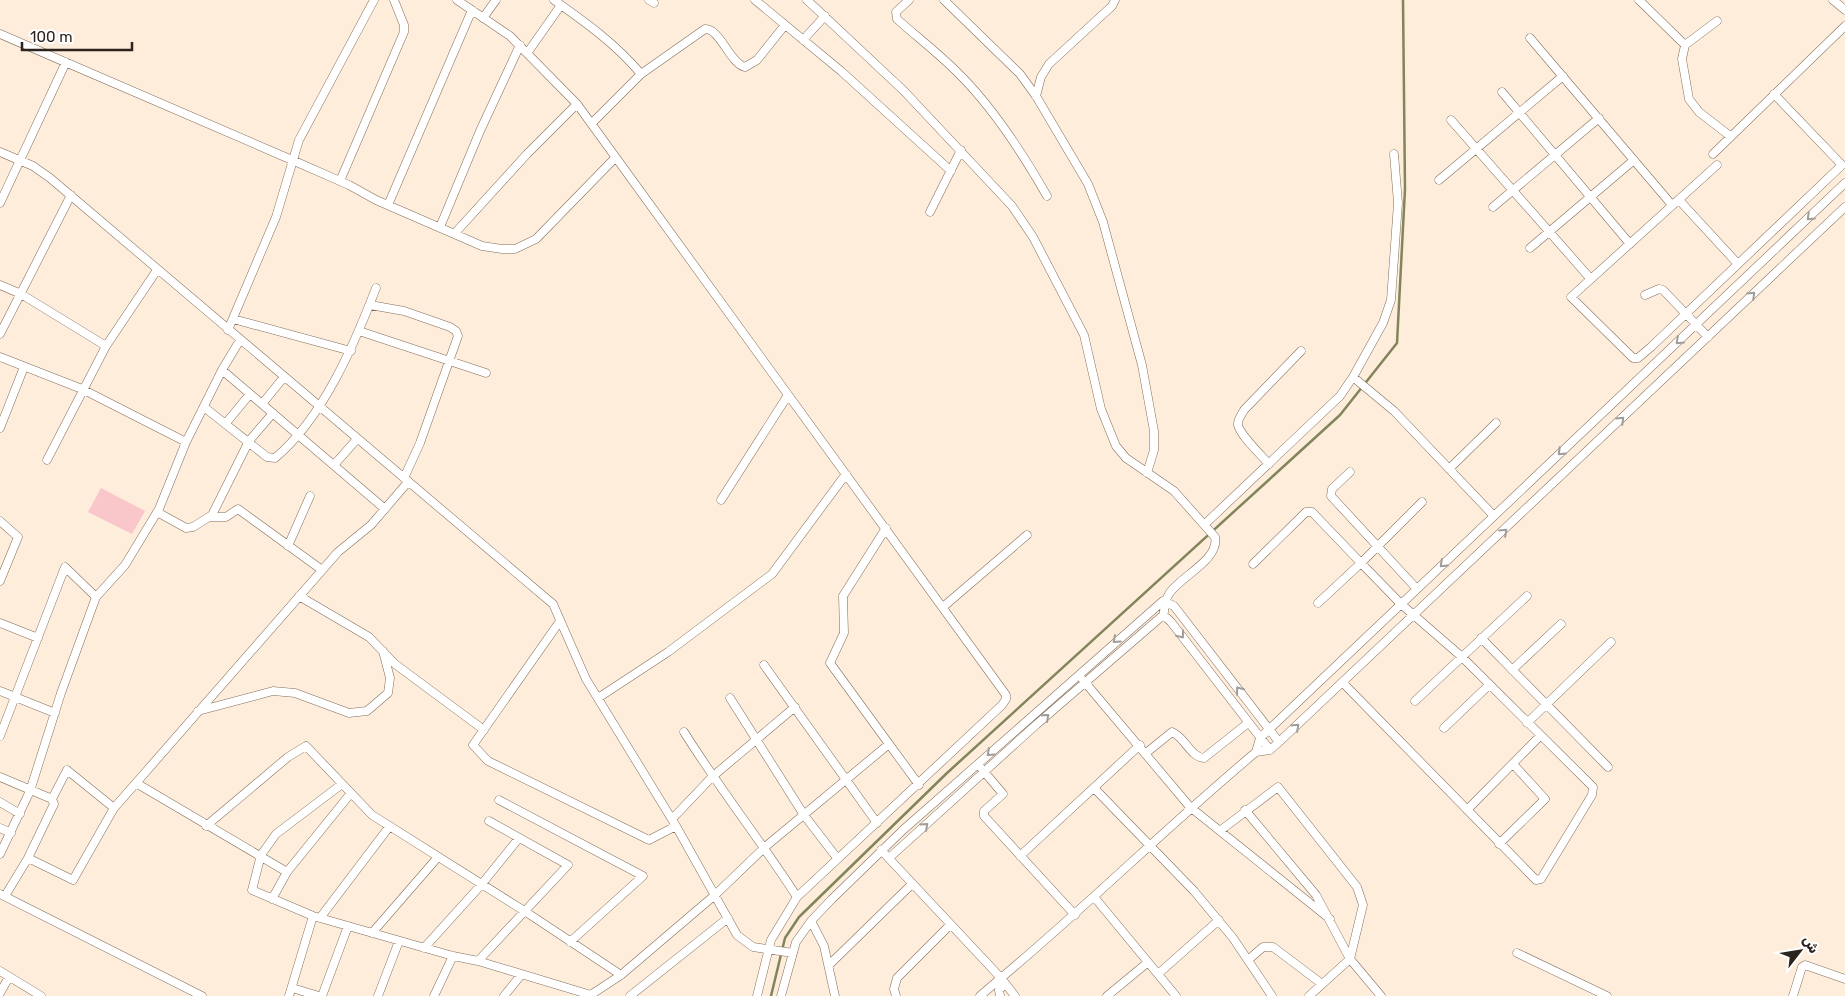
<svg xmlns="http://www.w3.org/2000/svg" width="1845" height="996" font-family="Rubik,Vazirmatn,sans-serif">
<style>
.green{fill:#f9c7c9}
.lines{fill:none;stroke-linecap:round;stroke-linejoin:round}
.stream{stroke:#82855b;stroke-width:2.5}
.minor-casing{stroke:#806d5a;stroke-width:9}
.minor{stroke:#fff;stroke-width:8}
.oneway{stroke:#a09c99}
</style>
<rect width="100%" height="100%" fill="#ffeddc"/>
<path class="green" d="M101,488l44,23 -13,23 -44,-22z"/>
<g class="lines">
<path class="stream" d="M771,996l14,-58 14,-21 148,-144 393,-358 57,-72 8,-154 -2,-189"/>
<g class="minor-casing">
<path id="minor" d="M457,0l53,36 67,68 429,591v4l-4,6 -205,192 -26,43 -14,56
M554,0c31,22 62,44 87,74
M649,0l5,3
M755,0l86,71 110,100
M807,0l97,91 108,115 21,31 51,98 17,74 15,37 10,12 48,33 41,46c5,23 -36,40 -46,57 -5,7 -4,15 -6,23
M909,0l-13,12 1,7c20,18 41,34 60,53 35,34 66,82 90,124
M944,0l76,74 16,22 52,88 15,38 39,143 12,66v19l-7,23
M1639,0l46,45 -3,14 7,40 10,13 31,24
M1833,0l12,10
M483,18l13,-18
M0,34l292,126 57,25 27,15 106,46 20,3h13l21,-10 79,-81
M1530,38l142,167
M803,40l22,-24
M1685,45l32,-24
M528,52l33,-47
M1502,92l128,152
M1036,96l5,-19 8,-13 63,-58 3,-6
M1451,120l138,157
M592,123l49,-49 64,-45c15,-1 25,35 40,38l12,-7 28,-35
M0,152l33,14 17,12 503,426 33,75 90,147 61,109 16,12 40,6
M1713,154l132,-128
M1717,165l-146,132 62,61h5l13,-11 191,-182 -68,-71
M1439,180l124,-104
M340,181l64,-149v-7l-10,-25
M1679,200l58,63
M0,203l66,-141
M388,205l84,-195
M1493,207l106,-89
M930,212l31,-62
M440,227l40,-96 40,-86
M455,233l72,-79 50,-50
M1530,248l104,-88
M0,285l21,9 85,52
M1645,295l14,-6 4,1 45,47
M370,305l34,6 46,16 6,4 2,5 -38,107 -16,35
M233,319l118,32
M228,330l48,-113 23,-77 75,-140
M359,331l127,42
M0,334l71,-139
M0,357l82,32 104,53
M222,370l163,139
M1353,377l41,34 100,105
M262,404l22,-27
M204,407l63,50 8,1c48,-40 79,-113 101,-170
M226,423l24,-29
M0,428l24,-61
M47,460l59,-114 51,-76
M1269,464c-8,-9 -29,-29 -31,-39 -1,-5 4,-11 6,-15l57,-59
M334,465l23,-26
M1449,469l47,-46
M1350,472l-18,17 -1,7 86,93
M721,500l67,-105
M157,512l29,16 7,-1 19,-12 37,-74 24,-28
M210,517h16l12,-8 84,61
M0,521l18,16 -18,44
M1205,524l135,-128 13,-19 30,-54 8,-23 7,-97 -4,-49
M886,528l-43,68 1,37 -14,30 59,81
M288,546l22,-50
M1253,564l53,-52h6l49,51 -43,40
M299,596l70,41 26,27 89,66
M943,607l84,-72
M560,621l-87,124 15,16 161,79 27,-14
M0,623l38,15
M1481,638l127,129
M764,665l113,158
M1512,670l49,-46
M1083,680l107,127 140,112
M1343,683l193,197 5,-1 51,-84 1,-8 -131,-130 -61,-53 -40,-41 61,-61
M0,691l55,22
M598,698l70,-46 104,-78 74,-100
M730,698l74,117 33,43
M1415,701l112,-105
M198,711l75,-20 22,2 54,20 18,-2 21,-18 2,-15 -7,-27
M1527,723l84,-81
M1444,728l45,-43
M684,732c35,56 77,109 113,165
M0,736l65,-169 31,30
M1256,752l4,-14 585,-555
M1146,753l26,-21c13,5 18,25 32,26l44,-35
M981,768l22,26 -19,17v5l91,99
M0,777l52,22
M136,783l151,89
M342,784l-66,50 -15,21 -9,35 61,26 140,40 25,5 113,34
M1094,788l100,103 39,47 39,58
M499,800l144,76 -73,66
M0,802l20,12
M1245,810l71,85 34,64 31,37
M1467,810l73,-74
M672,819l40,-42 83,-70
M206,826l82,-69 18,-11 66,69 154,97 95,63
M0,828l11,5
M1221,830l57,-43 79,100 6,18 -13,54 -41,37
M1499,844l46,-45 -32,-35
M881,850l120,128c87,-73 168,-153 255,-226l14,-2 9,-8 566,-535
M0,854l30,-63 31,-98 35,-96 29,-32 34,-56 27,-67 36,-72 18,-30
M1020,856l120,-111
M28,858l45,22 41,-72 22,-25 202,-231 33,-27 37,-43
M889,858l148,-134 124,-107 6,1 4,4 99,128
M0,894l202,102
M5,896l23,-38 26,-54 -2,-5 15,-29 47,38
M1095,898l81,98
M272,899l15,-27 64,-79
M320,918l69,-91
M811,921l13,25 11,50
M372,933l66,-76
M424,948l57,-63 38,-47
M1517,953l90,43
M1248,960l15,-13h10l49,37
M478,961l90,-96 -79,-44
M829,965l83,-81
M0,971l41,25
M1158,974l61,-54
M292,988l27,8
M0,993l9,-16
M289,996l24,-80
M322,996l26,-70
M378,996l21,-55
M434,996l19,-40
M504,996l17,-21
M589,996l32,-21 94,-80 50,-48 124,-103 30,41
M630,996l98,-78
M781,996l15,-54 15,-21 21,-22 71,-69 260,-229 11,5 105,136
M896,996l-2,-7 3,-11 53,-53
M980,996l21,-18 14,18
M1000,996l-1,-6 6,-6
M1107,996l40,-33
M1793,996l9,-29 3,-2 40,14"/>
</g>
<use href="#minor" class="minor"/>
</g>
<defs><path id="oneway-chevron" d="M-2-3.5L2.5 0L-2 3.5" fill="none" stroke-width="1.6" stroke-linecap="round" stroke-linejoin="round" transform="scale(1.25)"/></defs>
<g class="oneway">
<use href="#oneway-chevron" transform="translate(1810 217) rotate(136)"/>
<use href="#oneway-chevron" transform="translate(1752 295) rotate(-44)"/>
<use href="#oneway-chevron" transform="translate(1679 341) rotate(137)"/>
<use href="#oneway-chevron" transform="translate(1621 420) rotate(-44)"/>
<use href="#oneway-chevron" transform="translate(1561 452) rotate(136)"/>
<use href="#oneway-chevron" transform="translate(1504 532) rotate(-43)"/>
<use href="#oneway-chevron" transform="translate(1443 564) rotate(137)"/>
<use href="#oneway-chevron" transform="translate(1181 635) rotate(53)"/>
<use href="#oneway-chevron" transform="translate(1116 640) rotate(138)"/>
<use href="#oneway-chevron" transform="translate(1239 690) rotate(-128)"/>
<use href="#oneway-chevron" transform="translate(1046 717) rotate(-41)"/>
<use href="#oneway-chevron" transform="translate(1296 727) rotate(-43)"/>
<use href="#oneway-chevron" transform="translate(990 753) rotate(138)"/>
<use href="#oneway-chevron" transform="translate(925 826) rotate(-42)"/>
</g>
<g transform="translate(1800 951) rotate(59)" stroke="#ffffff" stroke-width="4" paint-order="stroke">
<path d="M0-4L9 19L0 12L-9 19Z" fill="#2c231c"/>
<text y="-8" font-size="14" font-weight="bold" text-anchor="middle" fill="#2c231c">ش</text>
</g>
<path d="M22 42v8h110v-8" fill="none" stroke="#2c231c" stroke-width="2.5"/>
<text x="30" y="42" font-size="15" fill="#2c231c" stroke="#ffffff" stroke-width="4" paint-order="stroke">100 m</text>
</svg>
